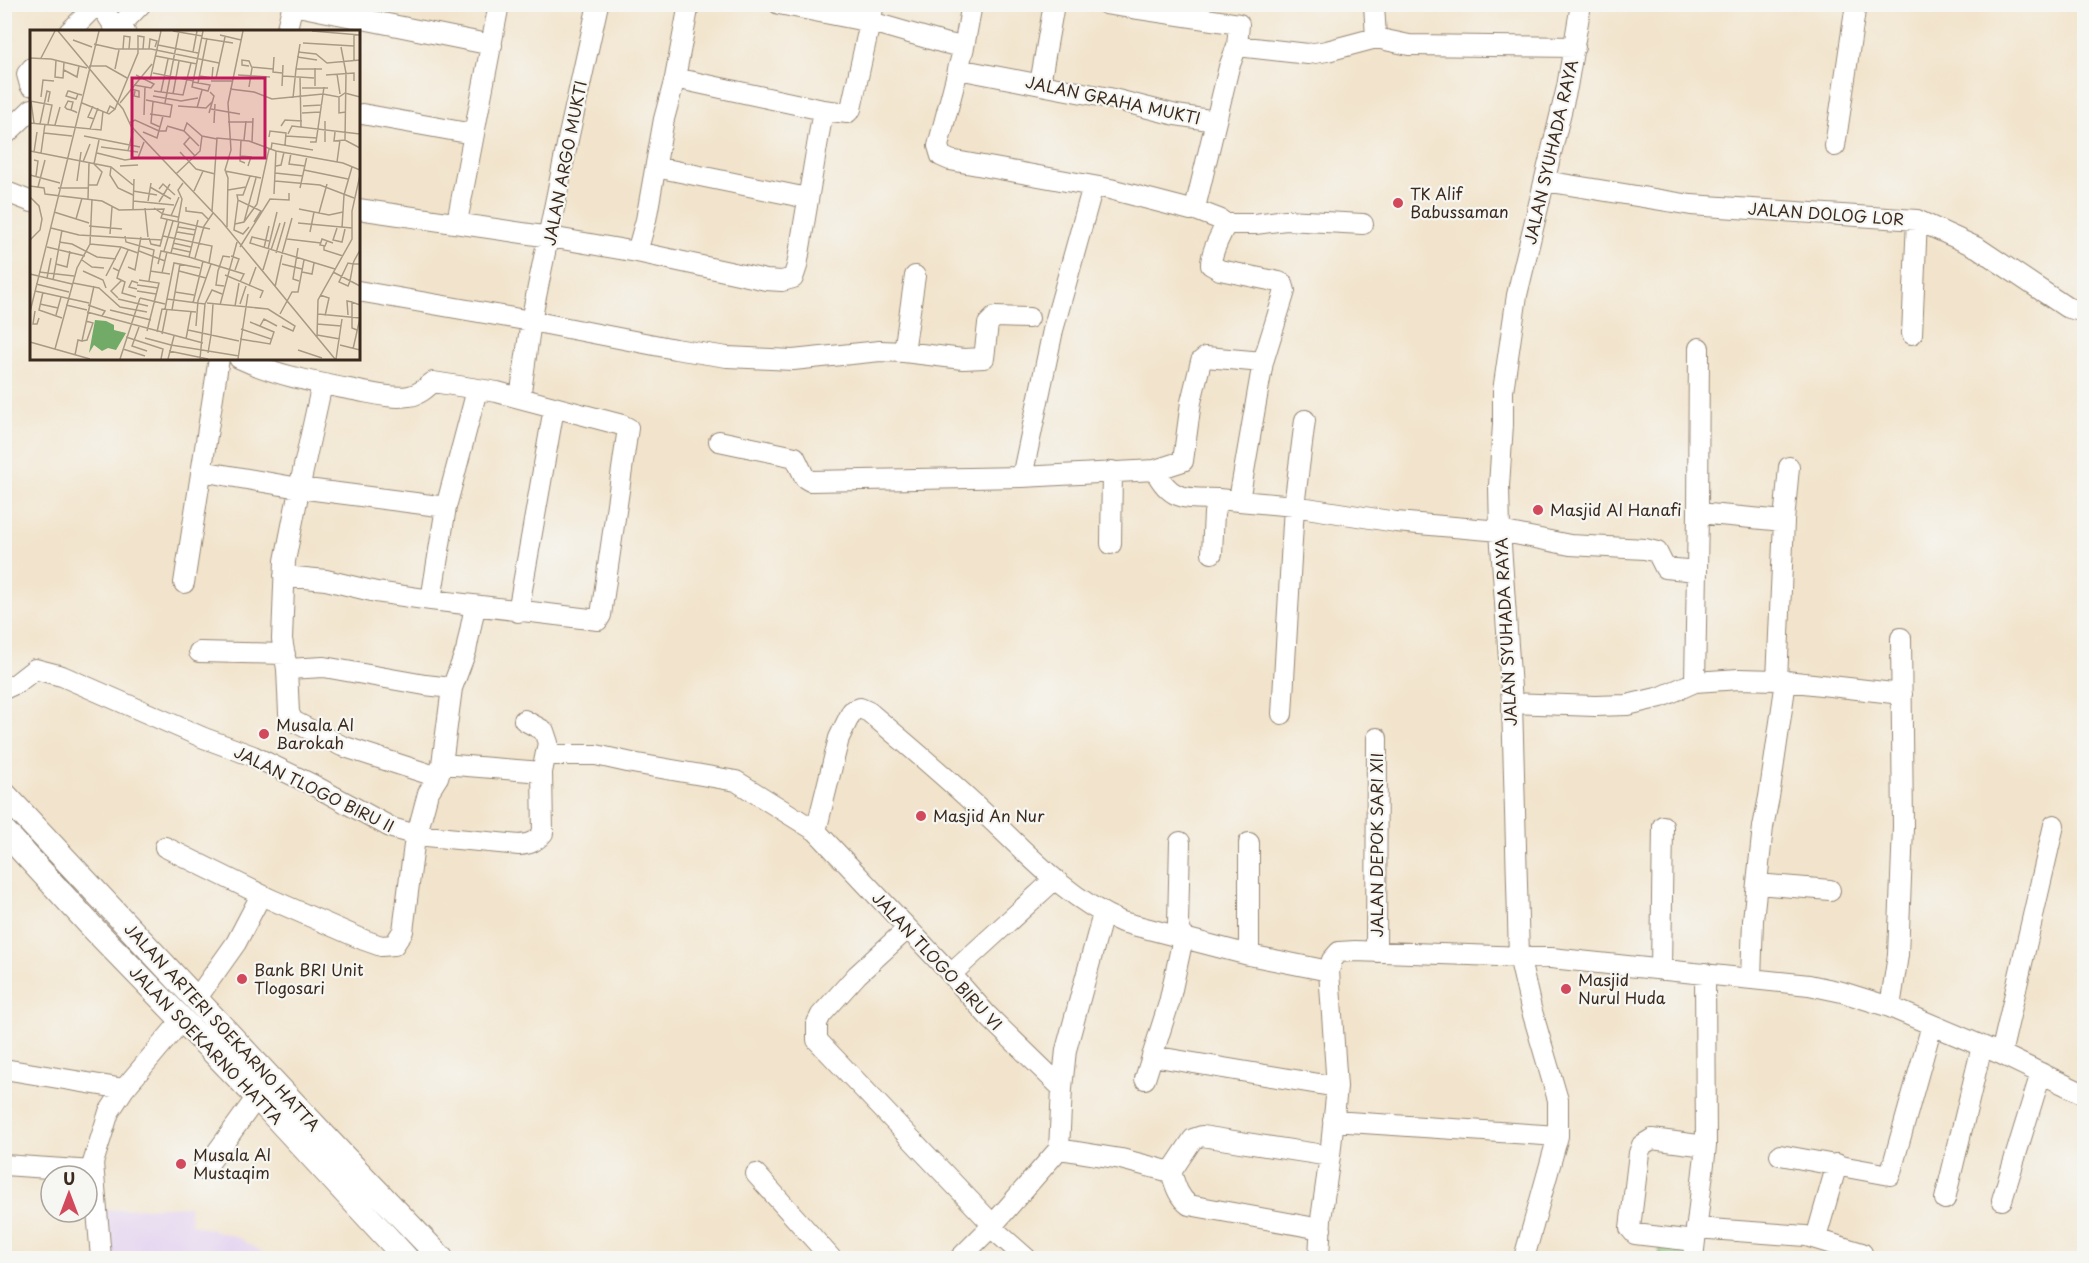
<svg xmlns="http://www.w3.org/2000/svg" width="2089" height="1263" font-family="'Playpen Sans',sans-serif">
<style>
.built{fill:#e4d3f1}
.green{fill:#8dc578;stroke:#64784b;stroke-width:1.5}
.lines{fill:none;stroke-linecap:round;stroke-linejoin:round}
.minor-casing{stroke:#968775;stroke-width:22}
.major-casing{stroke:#968775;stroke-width:26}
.minor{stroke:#fff;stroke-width:20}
.major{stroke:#fff;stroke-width:24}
.poi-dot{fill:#d1495b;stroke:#f6f6f2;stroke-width:2}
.labels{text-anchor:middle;stroke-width:4.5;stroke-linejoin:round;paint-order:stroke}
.street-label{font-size:16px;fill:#3b2a1e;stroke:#f6f6f2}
.poi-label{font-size:16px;fill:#3b2a1e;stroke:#f6f6f2;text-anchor:start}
.inset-road{fill:none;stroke:#a99a86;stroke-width:1.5}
.view{fill:#c2185b;fill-opacity:0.15;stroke:#c2185b;stroke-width:3}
.inset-edge{fill:none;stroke:#3b2a1e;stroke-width:3}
</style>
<rect width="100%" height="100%" fill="#f6f6f2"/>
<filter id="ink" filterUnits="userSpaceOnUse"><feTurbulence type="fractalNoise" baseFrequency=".0167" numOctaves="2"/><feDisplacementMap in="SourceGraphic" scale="12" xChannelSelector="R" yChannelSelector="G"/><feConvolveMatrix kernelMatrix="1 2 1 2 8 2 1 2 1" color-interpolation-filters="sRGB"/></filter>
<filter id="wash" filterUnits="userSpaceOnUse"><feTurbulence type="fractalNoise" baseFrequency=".008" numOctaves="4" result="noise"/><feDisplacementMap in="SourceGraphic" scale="24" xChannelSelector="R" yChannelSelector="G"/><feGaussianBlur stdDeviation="1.35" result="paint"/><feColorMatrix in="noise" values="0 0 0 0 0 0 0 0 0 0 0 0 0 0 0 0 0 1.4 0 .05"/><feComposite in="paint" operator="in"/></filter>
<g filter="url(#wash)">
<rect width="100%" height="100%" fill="#f2e4cc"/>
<path class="built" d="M189,1206l2,18 46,13 35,21h-169l-3,-48z"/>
<path class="green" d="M1661,1244l26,4 -1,10h-27z"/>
</g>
<g filter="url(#ink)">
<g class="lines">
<g class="minor-casing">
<path id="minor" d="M100,4l16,25 9,3
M779,4l92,18 73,21 20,4
M1106,4l133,20 -2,22 -8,21 -13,54
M1374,4l2,34
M293,5l199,40
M69,32l28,-28
M114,32l27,-28
M286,32l7,-28
M1237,46l71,8 19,-3 49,-13 33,7 166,2
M958,69l151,29 67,17 40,6 -21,87 -4,2 -81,-21 -160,-29 -9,-4 -3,-10 26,-99 8,-43
M675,78l148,32 24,3 4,-4 23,-105
M1040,84l14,-80
M30,85l-3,-11 5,-6
M362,114l111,20
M4,136l28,-27
M1835,146l21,-142
M656,167l151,31
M1545,181l146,24 226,15 61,28 88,59 18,5
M4,191l28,11
M358,209l192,28 87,15 129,28 16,1 11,-3 4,-12 26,-156
M1193,209l26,10 7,5h29l31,-4 77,4
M457,222l42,-218
M1226,224c-6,13 -15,27 -15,41l9,5 59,12 4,2 2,7 -22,71 -24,138
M637,252l9,-32 18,-101 11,-41 14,-74
M358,291l173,30 144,28 52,8 66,3 87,-9 24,1 59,7 21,-1 4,-34 7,-7 34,1
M1912,334l5,-114
M904,352l11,-76
M239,358c38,18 79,25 120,33 16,3 35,8 50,5 10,-1 17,-8 24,-14l64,10 125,33 6,3 -27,187 -3,5 -167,-20 -55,-8 -50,-12 -42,-4
M322,384l-21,96 -16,81 -3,78 5,30 2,44 4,8 49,25 96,31
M520,398l11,-77 38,-186 29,-131
M719,441l76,16 10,21 5,3 212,-4 133,-7 28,-9 8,-59 10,-41 5,-4 57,5
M1155,470c16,32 31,28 63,29
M201,471l98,17 147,19
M1022,477l31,-147 40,-144
M1698,513l1,-165
M1111,544l1,-73
M1212,553l2,-40 4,-14 76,7 102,16 104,9 70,14 75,4 12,3 8,16 32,3
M184,583l35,-225
M431,600l15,-93 31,-117
M518,612l36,-204
M199,652l86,2
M287,669l37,-2 101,18 27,3
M1777,680l7,-159 5,-54
M1695,682l3,-169 86,8
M4,689l13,-6 18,-14 27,7 142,62 49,18 60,29 79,43 24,7 103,10c11,-1 16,-3 24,-12l-1,-61
M1512,703l83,3 32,-1 34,-8 34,-15 44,-3 38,1 125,14
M1282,714l12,-208 11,-86
M546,755h50l36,8 104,18 80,50 135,143 37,42 74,72
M442,764l100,8 6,-29 -4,-12 -20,-11
M816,831l23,-93 13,-27 8,-3 9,4c39,33 77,65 114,100 42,39 84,87 139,110l127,33 80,16
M1180,842l-2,81 5,15
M165,847l105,52 94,41 17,6 13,-1 9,-14 11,-86 14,-52 10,-16 4,-13 10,-76 14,-37 9,-45
M1757,884l73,6
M907,929l-50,46 -36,40 -4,8v17l176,185
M1376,952l1,-214
M1249,955v-112
M1661,970l2,-144
M951,974l104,-95
M1751,979l2,-59 10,-93 6,-30 17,-116
M197,998l39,-55 25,-48
M1890,1007l8,-52 5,-128 -2,-189
M2001,1054l53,-229
M1152,1056l185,31
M4,1069l120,20
M1145,1079l24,-76 14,-65
M1333,1121l225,15
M1059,1149l62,10 50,13c4,12 7,25 18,33l132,24
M1780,1155l110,20 42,-150
M4,1165l89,6
M204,1170l53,-73
M1171,1172l22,-33 9,-3 128,20
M756,1174l75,84
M1945,1199l37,-153
M2002,1200l39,-127
M991,1227l35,31
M1696,1228l110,8 56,17 -1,5
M1816,1238l21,-74
M1695,1241l-60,-7 -5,-6 9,-75 3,-8 10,-6 54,7
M101,1258l-8,-95 16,-51 15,-23 59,-70
M960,1258l31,-31 68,-78 3,-61 4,-38 37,-136
M1319,1258l2,-39 9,-63 7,-69 -8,-116 3,-11 7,-8 16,-1 196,7 258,27 33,7 48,15 111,47 83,40
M1524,1258l34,-122v-36l-27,-92 -12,-52 -7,-253 -12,-172 -1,-45 4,-62v-33l14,-96 50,-208 14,-83
M1693,1258l13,-112 -1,-173"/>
</g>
<g class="major-casing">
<path id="major" d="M4,794l340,363 97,101
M4,831l89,97 164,169 149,161"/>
</g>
<use href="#minor" class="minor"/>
<use href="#major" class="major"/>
</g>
</g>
<g class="poi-dot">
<circle cx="1398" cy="203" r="6"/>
<circle cx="1538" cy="510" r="6"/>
<circle cx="264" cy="734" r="6"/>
<circle cx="921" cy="816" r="6"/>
<circle cx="242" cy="979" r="6"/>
<circle cx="1566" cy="989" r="6"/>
<circle cx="181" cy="1164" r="6"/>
</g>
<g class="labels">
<g class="street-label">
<text transform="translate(1113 100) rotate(12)" y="6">JALAN GRAHA MUKTI</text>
<text transform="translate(1551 152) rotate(-77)" y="6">JALAN SYUHADA RAYA</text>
<text transform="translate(565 163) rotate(-79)" y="6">JALAN ARGO MUKTI</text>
<text transform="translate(1826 214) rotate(4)" y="6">JALAN DOLOG LOR</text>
<text transform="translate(1506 632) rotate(-93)" y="6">JALAN SYUHADA RAYA</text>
<text transform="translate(314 789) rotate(26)" y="6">JALAN TLOGO BIRU II</text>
<text transform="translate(1377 845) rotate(-90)" y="6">JALAN DEPOK SARI XII</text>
<text transform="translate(937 961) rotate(47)" y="6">JALAN TLOGO BIRU VI</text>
<text transform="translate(222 1027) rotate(47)" y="6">JALAN ARTERI SOEKARNO HATTA</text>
<text transform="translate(206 1045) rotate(46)" y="6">JALAN SOEKARNO HATTA</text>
</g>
<g class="poi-label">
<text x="1410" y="200">TK Alif<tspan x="1410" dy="18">Babussaman</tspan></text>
<text x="1550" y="516">Masjid Al Hanafi</text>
<text x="276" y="731">Musala Al<tspan x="276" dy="18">Barokah</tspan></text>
<text x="933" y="822">Masjid An Nur</text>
<text x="254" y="976">Bank BRI Unit<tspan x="254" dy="18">Tlogosari</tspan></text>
<text x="1578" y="986">Masjid<tspan x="1578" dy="18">Nurul Huda</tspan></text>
<text x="193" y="1161">Musala Al<tspan x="193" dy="18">Mustaqim</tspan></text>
</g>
</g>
<g transform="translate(30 30)">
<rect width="330" height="330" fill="#f2e4cc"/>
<path d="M65,290l11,1 8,4v5l12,3 -10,17 -8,-2 -6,3 -8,-6 -5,8z" fill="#72aa68"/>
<path class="inset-road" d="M28,1l65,78 8,17 91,96 113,137M143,1l29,5M282,1l48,4M190,5l21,5M171,8l32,5M43,10l19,7M273,13l51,3M64,14l22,5h35l68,14M128,15l40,8M311,17l5,26 -1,67M93,19l1,-13 6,1 -1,12M119,19l1,-10 7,2 -2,6M163,22l4,-21M268,22l18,2 11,9 33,-3M126,26l41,8M244,27l-1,15 9,1M267,27l20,3M0,28l21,1 36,9M11,28l14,-27M26,30l-1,17 8,1 1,-16M324,30v-26M59,36h17l21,12M219,36l-7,-1v-5l7,1 3,7 -3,19M221,37l22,2M285,38v18M85,39l4,-19M266,39l4,-25M34,40l13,7 2,-11M123,43l41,8M307,44l3,20M208,45l32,2M296,45l28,-2v8M170,46l12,2 1,-11M253,46l31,2M270,47l1,51M186,48l9,-41M120,50l11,-49M181,51h21M163,52l17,3 -2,6 -16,-4 11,-56M168,53l9,-45M104,55l17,3 3,-4 -18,-9M252,56l1,-21M272,58h26M101,59l8,2v6l-5,-1 1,-5M200,59l24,3 18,7 51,-5 16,3 6,-4 15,4M124,61l29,4 8,-32M131,62l7,-33M48,64l-2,5 -10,-3 2,-5h1l9,3 4,1M143,64l6,-33M123,66l28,5 17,-3M11,67l2,-17 11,1M309,67v16l7,-1M263,68l3,-29h26M116,70l26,5 -2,12 -20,-3M0,71l22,4 -4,19M1,71l3,22M123,72l-2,21 9,4M52,73l27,11 6,-5 -5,-3 -3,7M90,73l32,-39M135,73l14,-72M63,76l-5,11 6,2M148,76l28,2 7,-7M273,76l19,-1M167,78l5,-18M85,79l23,-56v-17l6,1 -1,12M181,79l29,5M41,80l2,-8 -5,-1 -3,6 2,2 4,1 5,2 1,1M179,83l5,-17 -4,-4M272,83l18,-1M114,85l1,-28M198,92h25M0,93l71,7 2,-19M99,93l6,-3 24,11h7l1,-4M184,93l1,-19M10,94l7,-33 3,1 -2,10M25,95l5,-18M137,96l17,5 15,15M251,96l4,-6 17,1M60,99l8,-21M154,101l3,-8 15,13 15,3M113,102l14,6 6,-22M305,102l-1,9 11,-1 15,8M14,103l28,3M258,104l4,-8 68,8M54,106l56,11M256,106l31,2M160,107l-6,7 11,12M239,107l1,-6 16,2 -1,12M211,110l-1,21 5,2M214,110l2,-19M222,112l1,-24M280,112h6l8,-55M295,112v-21M71,117l37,5M241,120l1,-7 41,7M0,121l81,16 22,18M98,121l5,-20M4,122l3,-20M150,122l16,17 19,5M11,123l4,-29M67,123l28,7 13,-2 6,-16M261,123l-2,11 16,2M210,126l11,1 -3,9M4,130l4,1 -2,15M53,132l7,-18M307,132l3,-22M64,134l5,-24M90,136l18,-1M246,136l5,-1 3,-13M81,137l-1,8 8,13 15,7M274,140l44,9M195,141l36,7M245,143l28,3M146,144l24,-23 2,-15M0,145l30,8M47,151l4,-29M245,151l45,4 34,13M59,155h8l5,-13 -8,-8M0,156l14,2 1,6 57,7 17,9 45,-1 -3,9 49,11M8,157l7,-27M120,157l21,12M28,158h31M270,158l7,-32M129,159l4,-5 12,11M198,160l18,-3M103,161l24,4M164,161l9,-20M244,164l2,-43M0,167l9,9 3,13 -2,11 -10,10M58,169l1,-36M208,170l-1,-5h6l7,-19M103,171l41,4M118,171l3,-18M129,172l11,-18M156,177v4l16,2 6,6M115,178l3,29M124,178l9,6 15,3M103,179l1,-30M269,179l30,6 14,-3M182,181l5,-73 32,3 27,10 67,12 17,7M24,182l35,11M289,183l8,-29M141,186l8,-19M46,189l6,-21M148,191l4,-22 -4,-9 5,-7M214,192l13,-18 12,-55M268,193l54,5M205,194l9,-2 12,-44M59,196l33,3M148,197l18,3M197,197l1,-49 -3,-8 6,-20 -3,-47 15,-72M219,197l-6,7 -9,-4 4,-30 23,11 -7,11M21,198l28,7 83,5M307,198l-4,12 9,2 3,-13M312,198l2,-33 8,-28M147,202l18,3M280,202l4,-20M80,204l2,-27M95,206l1,6 28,8 -5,31M133,206l49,10 -3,17M119,208l2,6 9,2 7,-26M257,209l34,4M239,211l-17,-4 -2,6 85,26M297,211l-2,5 -5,-1 2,-6 11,4M29,212l13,2 25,13 19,2M143,213l18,4M60,214l31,3 17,6M294,216v4l19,6M17,217l38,9M210,217l30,-48 19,1v-7M142,218l18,4M234,218l5,-22M268,218l-5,31 6,2M238,219l9,-37M241,220l9,-27M330,220l-6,11 -1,3 -1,6 -2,11 -2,5 -9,-4 9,-19 5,1h7M109,221l26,10M134,221l9,-30M141,223l8,-31M246,223l9,-31M252,224l10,-36M201,226l8,3 -4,11M159,227l9,-37M165,228l9,-32 9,-13M52,230l10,7 12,1M26,234l11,3 3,-16M128,234l3,-13 28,6 55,17 -4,8M252,234l20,5M98,237l7,3 6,-33M83,238l6,3 9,-21M233,240l6,-20M53,241l20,9 3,8M89,241l-2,7 8,4 -3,11 14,4M120,241l20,3M149,241l27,7M9,242l35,4M272,242l10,2 2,-11M303,242l27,14M132,243l5,-21M0,244l42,10M195,245l38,16 -3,7M76,246l15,-29M17,248l4,-20M23,250l9,-50M109,250l20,3 -12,48M43,253l26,5 21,19 27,5M6,254l33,8M107,255l21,3M194,256l-8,-1 2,-14 5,-15 7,1M219,256l7,-19M245,257l7,-32M107,259l-8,-2 3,-6 6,2M5,261l54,12M107,261l19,3M13,262l-4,18 23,8M145,262l19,3M290,265l9,3 -4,18M88,268l-7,-7 11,-11M110,268l25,6M88,269l30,7M137,269l38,5M163,273l10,-42M177,273l61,6 27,17 -2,5 -11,-5M10,274l18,4M210,274l6,-18M36,275l21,5M58,275l17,6 -3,5M190,275l17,-63M205,276l4,-23M135,279l9,-46 26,5M80,280l41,10M142,280l8,-46M5,281l-2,13h4l2,-6M0,282l69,-281M57,282l116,31M250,284l12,-22h6l6,-32M288,284l42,4M26,285l5,-18M318,285l-1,-14 5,1M287,294l24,2M166,296l2,-25 13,-37M230,296l4,-7 13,7M109,297l-7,19 15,5M211,299l30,10M158,300l51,11M327,300l-5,-2v-26l8,3M127,302l5,-23 34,3M132,304l5,-25M181,305l2,-31M287,305l23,4M96,307l37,12 -2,10M115,308l26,7M287,308l1,-38 34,-61v-28l8,-36M156,309l5,-27M210,309l30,5 4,-12 -24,-10M52,311l5,-1 6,-17 -7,-2M0,312l60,17M141,315l68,11M310,315l20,5M25,319l22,-81 13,-24 2,-45M93,319l22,7M323,319l7,-31M268,320l24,8M139,321l39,8M178,323l3,-18M45,325l3,-15 4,1 12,-55M90,329l20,-61M138,329l6,-23M170,329l5,-55 7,-14 10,4M208,329l10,-65M306,329l6,-40"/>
<path class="view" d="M102,48h133v80h-133z"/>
<rect width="330" height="330" class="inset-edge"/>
</g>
<rect width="2089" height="1263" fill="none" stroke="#f6f6f2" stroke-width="24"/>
<g transform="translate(69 1194)"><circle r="28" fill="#f6f6f2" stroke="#aba49d" stroke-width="1.5"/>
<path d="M0-4.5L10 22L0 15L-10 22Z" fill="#d1495b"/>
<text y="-9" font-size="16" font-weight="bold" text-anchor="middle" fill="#3b2a1e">U</text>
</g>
</svg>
